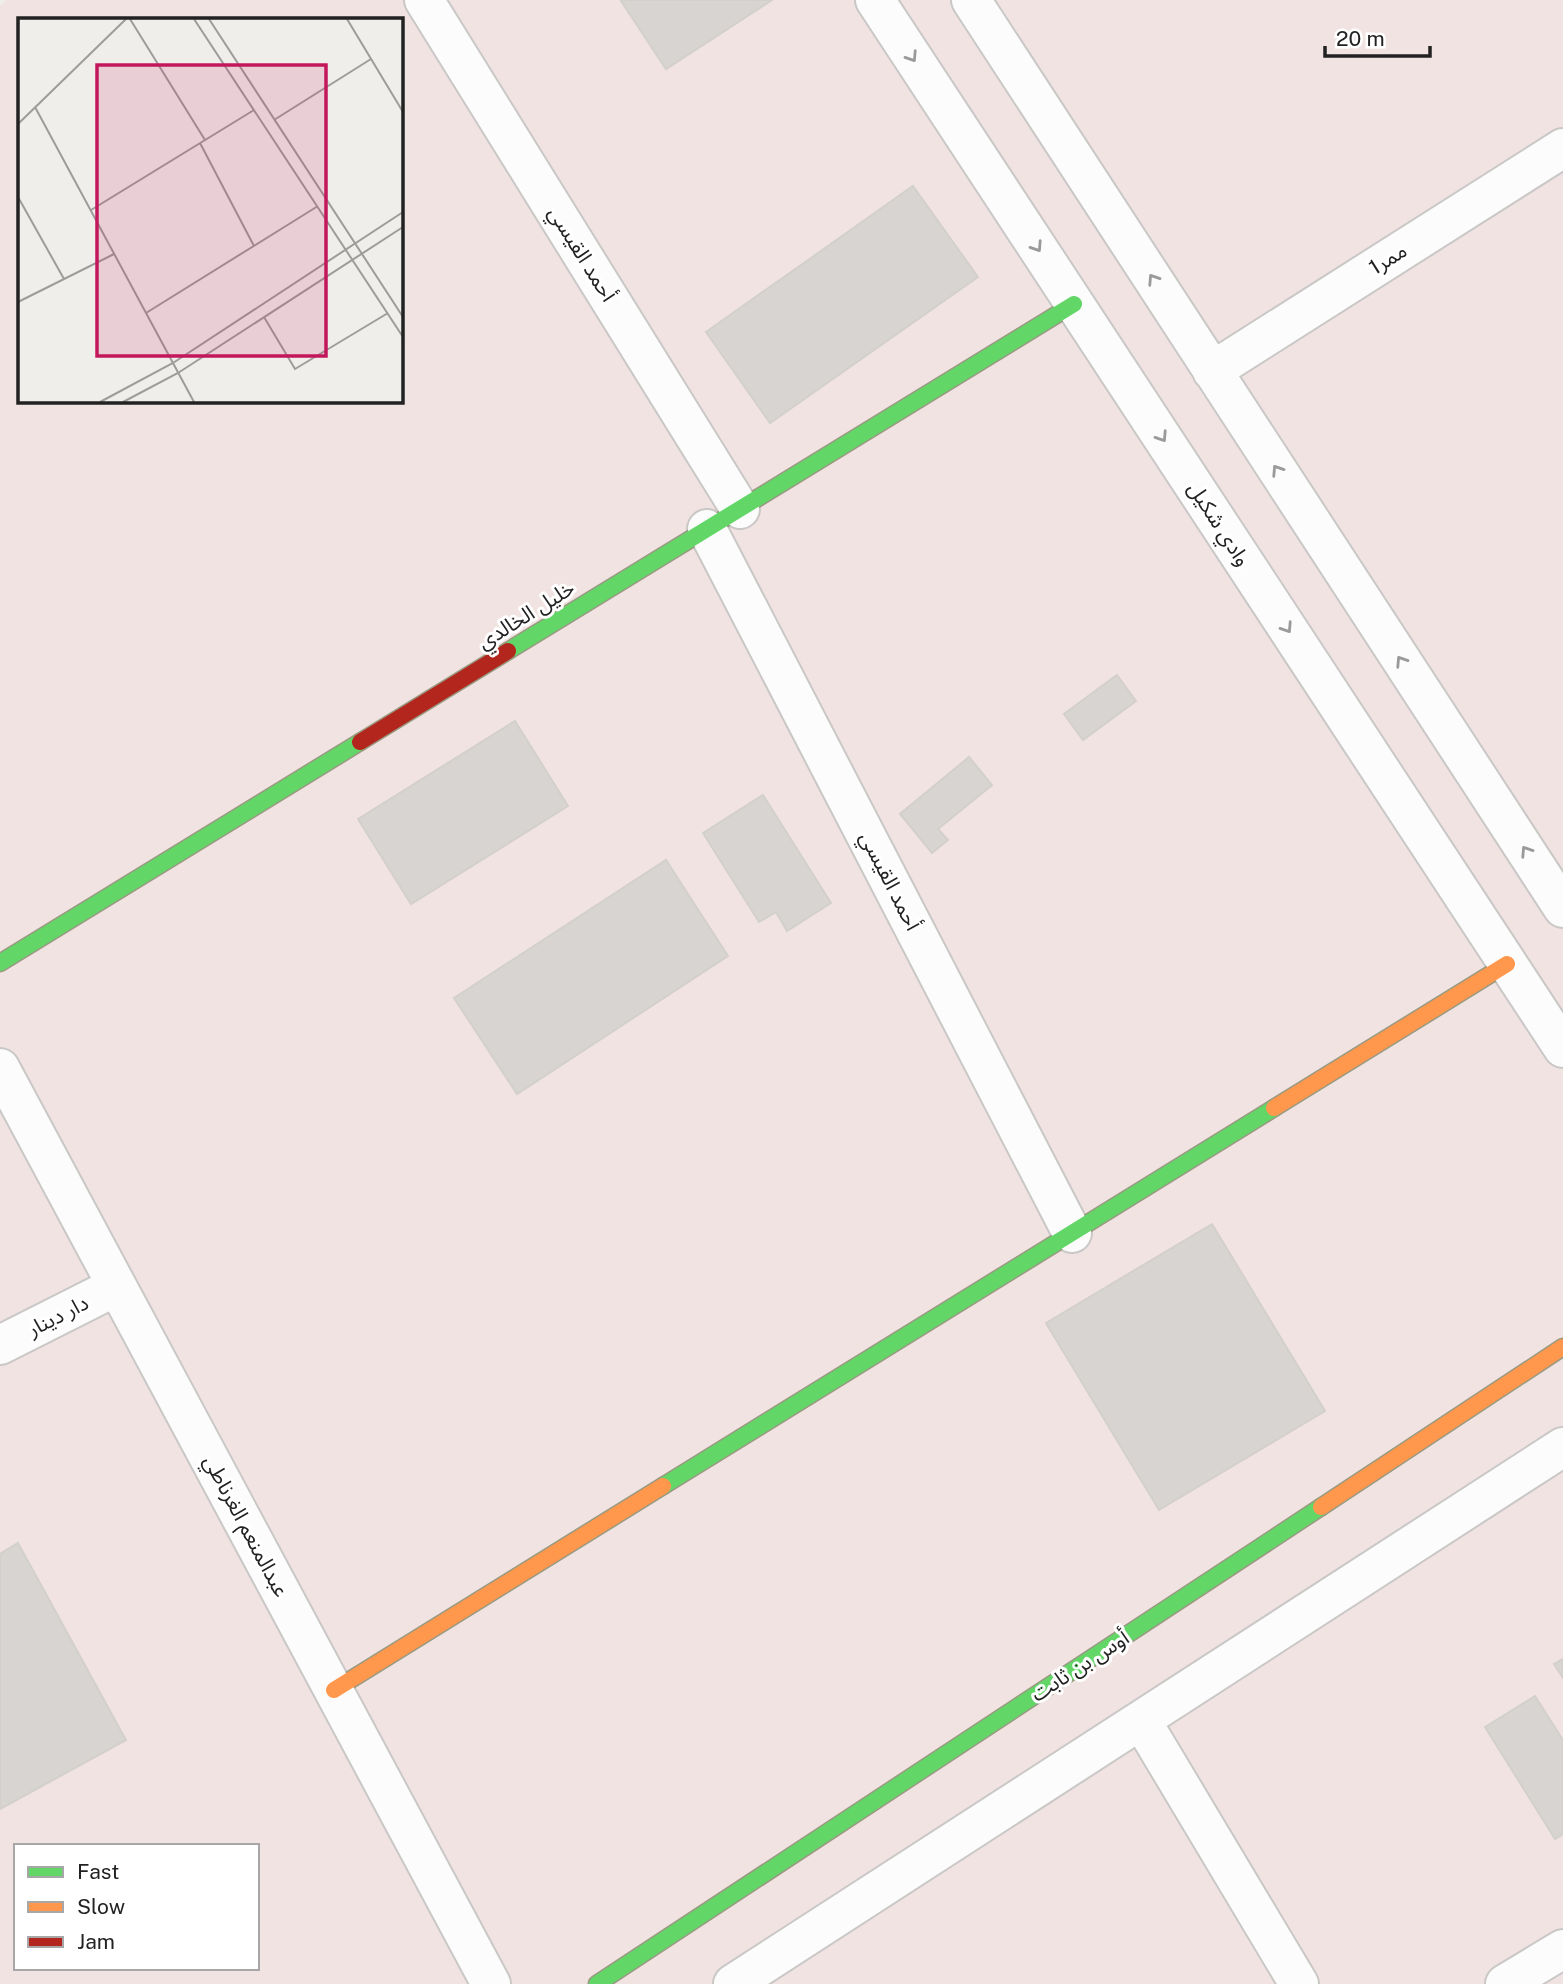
<svg xmlns="http://www.w3.org/2000/svg" width="1563" height="1984" font-family="'Public Sans','Noto Sans Arabic',sans-serif">
<style>
.commercial{fill:#f1e3e1;fill-rule:evenodd}
.building{fill:#d7d4d2;stroke:#d3d0cc;stroke-width:2}
.lines{fill:none;stroke-linecap:round;stroke-linejoin:round}
.street-casing{stroke:#c9c8c7;stroke-width:42}
.fast-casing{stroke:#999a82;stroke-width:19}
.slow-casing{stroke:#999a82;stroke-width:19}
.jam-casing{stroke:#999a82;stroke-width:19}
.street{stroke:#fdfcfc;stroke-width:38}
.fast{stroke:#63d668;stroke-width:16}
.slow{stroke:#ff974d;stroke-width:16}
.jam{stroke:#b3261e;stroke-width:16}
.oneway{stroke:#9a9a9a}
.labels{text-anchor:middle;stroke-width:6;stroke-linejoin:round;paint-order:stroke}
.street-label{font-size:21px;fill:#222;stroke:#fff}
.inset-road{fill:none;stroke:#9e9c9b;stroke-width:2}
.view{fill:#c2185b;fill-opacity:0.15;stroke:#c2185b;stroke-width:3.5}
.inset-edge{fill:none;stroke:#222;stroke-width:3.5}
</style>
<rect width="100%" height="100%" fill="#f0eeeb"/>
<path class="commercial" d="M6,0h1557v1984h-1563v-1978zM19,19h382v382h-382zM16,1846h241v122h-241z"/>
<path class="building" d="M623,0h149l-106,69 -45,-68z
M913,186l65,91 -208,146 -64,-91z
M1117,675l19,26 -53,39 -19,-26z
M515,721l53,85 -157,98 -53,-85z
M969,757l23,28 -54,44 10,11 -16,13 -32,-39z
M763,795l68,108 -44,28 -11,-19 -17,10 -56,-89z
M666,860l62,96 -211,138 -63,-96z
M1212,1224l113,187 -166,99 -113,-187z
M18,1543l108,197 -126,69v-255z
M1563,1659v19l-9,-14z
M1535,1696l28,44v94l-8,5 -70,-112z"/>
<g class="lines">
<g class="street-casing">
<path id="street" d="M424,0l316,509
M875,0l688,1048
M971,0l592,908
M1212,371l351,-223
M707,529l365,704
M0,1068l491,916
M0,1345l117,-59
M1141,1720l158,264
M733,1984l830,-537
M1505,1984l58,-35"/>
</g>
<g class="fast-casing">
<path id="fast" d="M508,651l566,-347
M0,963l360,-221
M663,1486l611,-378
M597,1984l724,-477"/>
</g>
<g class="slow-casing">
<path id="slow" d="M1274,1108l233,-144
M1321,1507l242,-160
M334,1690l329,-204"/>
</g>
<g class="jam-casing">
<path id="jam" d="M360,742l148,-91"/>
</g>
<use href="#street" class="street"/>
<use href="#fast" class="fast"/>
<use href="#slow" class="slow"/>
<use href="#jam" class="jam"/>
</g>
<defs><path id="oneway-chevron" d="M-2-3.5L2.5 0L-2 3.5" fill="none" stroke-width="1.6" stroke-linecap="round" stroke-linejoin="round" transform="scale(1.75)"/></defs>
<g class="oneway">
<use href="#oneway-chevron" transform="translate(912 57) rotate(57)"/>
<use href="#oneway-chevron" transform="translate(1037 247) rotate(57)"/>
<use href="#oneway-chevron" transform="translate(1153 279) rotate(-123)"/>
<use href="#oneway-chevron" transform="translate(1162 437) rotate(57)"/>
<use href="#oneway-chevron" transform="translate(1277 470) rotate(-123)"/>
<use href="#oneway-chevron" transform="translate(1287 628) rotate(57)"/>
<use href="#oneway-chevron" transform="translate(1401 661) rotate(-123)"/>
<use href="#oneway-chevron" transform="translate(1526 851) rotate(-123)"/>
</g>
<g class="labels">
<g class="street-label">
<text transform="translate(582 254) rotate(58)" y="7">أحمد القيسي</text>
<text transform="translate(1388 259) rotate(-32)" y="7">ممر1</text>
<text transform="translate(1219 524) rotate(57)" y="7">وادي شكيل</text>
<text transform="translate(526 615) rotate(-32)" y="7">خليل الخالدي</text>
<text transform="translate(890 881) rotate(63)" y="7">أحمد القيسي</text>
<text transform="translate(58 1316) rotate(-27)" y="7">دار دينار</text>
<text transform="translate(246 1526) rotate(62)" y="7">عبدالمنعم الغرناطي</text>
<text transform="translate(1080 1666) rotate(-33)" y="7">أوس بن ثابت</text>
</g>
</g>
<g transform="translate(18 18)">
<rect width="385" height="385" fill="#f0eeeb"/>
<path class="inset-road" d="M112,1l75,121M176,1l209,318M191,1l194,298M329,1l56,93M17,89l159,295M256,102l97,-61M0,106l108,-105M182,125l54,103M0,179l46,82M73,192l163,-100M0,284l96,-48M128,295l172,-107M246,299l31,52 93,-56M82,384l73,-39 230,-151M105,384l55,-29 225,-146"/>
<path class="view" d="M79,47h229v291h-229z"/>
<rect width="385" height="385" class="inset-edge"/>
</g>
<rect x="14" y="1844" width="245" height="126" fill="#ffffff" stroke="#a7a7a7" stroke-width="2"/>
<rect x="28" y="1867" width="35" height="10" fill="#63d668" stroke="#a7a7a7" stroke-width="2"/>
<text x="77" y="1879" font-size="21" fill="#222222">Fast</text>
<rect x="28" y="1902" width="35" height="10" fill="#ff974d" stroke="#a7a7a7" stroke-width="2"/>
<text x="77" y="1914" font-size="21" fill="#222222">Slow</text>
<rect x="28" y="1937" width="35" height="10" fill="#b3261e" stroke="#a7a7a7" stroke-width="2"/>
<text x="77" y="1949" font-size="21" fill="#222222">Jam</text>
<path d="M1325 46v10h105v-10" fill="none" stroke="#222222" stroke-width="3.5"/>
<text x="1336" y="46" font-size="21" fill="#222222" stroke="#ffffff" stroke-width="5" paint-order="stroke">20 m</text>
</svg>
